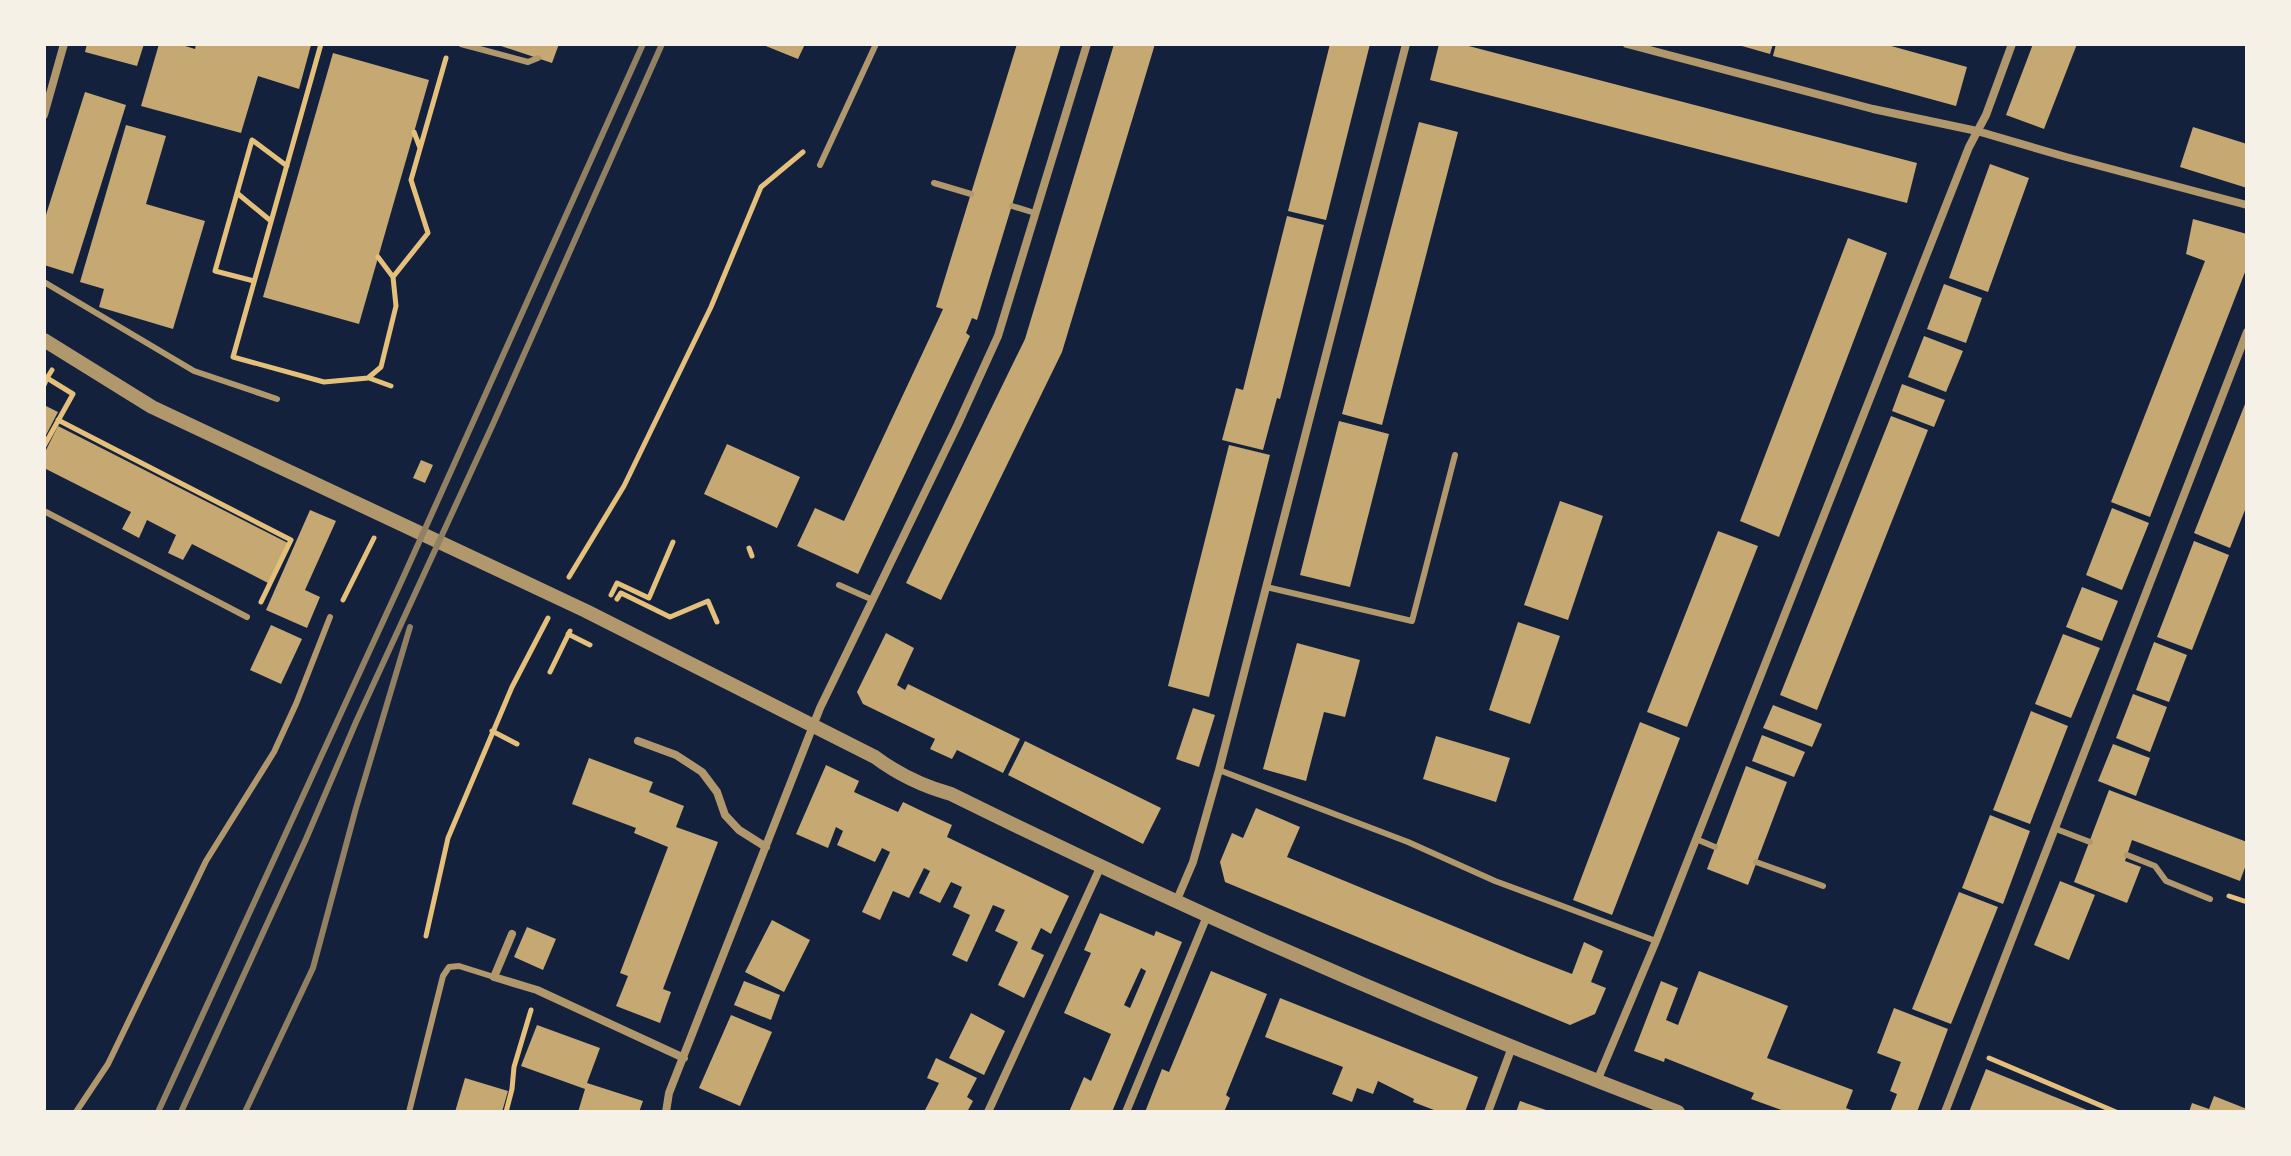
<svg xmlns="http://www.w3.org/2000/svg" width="2291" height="1156" font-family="Raleway,sans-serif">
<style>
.building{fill:#c6a872;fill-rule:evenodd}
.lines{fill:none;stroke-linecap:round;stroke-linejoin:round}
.path{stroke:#e5c07b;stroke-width:5}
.service{stroke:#b1986c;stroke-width:6}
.minor{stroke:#b1986c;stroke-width:8}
.tertiary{stroke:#b1986c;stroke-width:14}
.rail{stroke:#918062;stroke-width:6}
</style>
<rect width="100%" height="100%" fill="#14213d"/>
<path class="building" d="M87,44h57l-7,22 -52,-14z
M159,44h20l16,5 1,-5 115,1 -12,44 -41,-13 -17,57 -100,-27z
M495,44h64l-7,19z
M761,44h44l-7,15z
M1017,44h44l-84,276 -5,-2 -6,15 4,3 -112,238 -61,-28 18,-38 29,13 94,-201 5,-11 -7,-2z
M1114,44h41l-93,308 -121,248 -35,-17 119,-244z
M1330,44h40l-44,176 -38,-9z
M1439,44h22l456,119 -10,40 -477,-123z
M1735,44h38l-3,10z
M1776,44h108l83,23 -11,39 -183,-50z
M2033,44h44l-33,85 -38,-14z
M333,53l96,27 -70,244 -96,-27z
M85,92l41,13 -53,169 -29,-9v-44z
M1419,122l39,10 -76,293 -40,-11z
M126,125l40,11 -20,68 59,17 -32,108 -74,-22 5,-18 -24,-7z
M2193,127l54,17v44l-67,-21z
M1990,164l39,14 -41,114 -39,-14z
M1287,216l37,9 -44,174 -3,-1 -14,52 -41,-10 14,-52 7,2z
M2193,219l54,15v33l-97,250 -39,-15 94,-241 -19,-7z
M1848,238l39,15 -108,284 -39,-16z
M1944,284l38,14 -16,45 -39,-14z
M1924,336l39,15 -17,41 -38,-15z
M1902,384l43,16 -11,27 -42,-16z
M2247,399v106l-17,43 -36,-15z
M44,405l14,7 -14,27z
M1891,416l37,14 -111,280 -37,-15z
M1339,421l50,13 -39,153 -50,-12z
M58,426l230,117 -20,40 -76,-39 -9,16 -15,-7 8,-18 -29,-15 -8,18 -17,-9 9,-17 -87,-44v-14z
M727,444l73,33 -23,51 -73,-34z
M1229,445l41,10 -61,242 -41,-11z
M421,460l12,5 -8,18 -12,-5z
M1560,501l43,15 -35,104 -44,-15z
M2112,508l37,15 -27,67 -36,-15z
M310,510l26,11 -31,69 15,7 -13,31 -41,-18z
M1718,531l40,15 -71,181 -40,-15z
M2194,541l35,14 -37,95 -35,-13z
M2082,587l36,14 -16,40 -36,-14z
M1518,622l42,14 -30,88 -41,-14z
M271,625l31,14 -21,45 -31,-14z
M886,633l28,15 -17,37 8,5 3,-6 112,55 -17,34 -46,-23 -5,9 -22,-10 5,-10 -72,-35 -6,-12z
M2063,634l37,14 -29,70 -36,-14z
M2154,642l33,13 -18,47 -33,-12z
M1297,643l63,17 -15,57 -21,-5 -18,69 -43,-12z
M2133,694l34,13 -17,45 -34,-14z
M1773,705l49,19 -10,23 -49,-19z
M1193,708l22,7 -16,52 -23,-8z
M2031,711l37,15 -38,98 -37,-14z
M1640,722l40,16 -68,177 -39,-15z
M1762,735l43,17 -11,25 -42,-16z
M1436,736l74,22 -14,44 -73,-23z
M1025,741l136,67 -18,36 -135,-69z
M2113,744l37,14 -14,38 -38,-15z
M589,758l64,24 -4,10 35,14 -8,21 42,15 -55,147 8,3 -11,31 -44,-17 12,-30 -8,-3 48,-126 -34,-14 2,-5 -64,-24z
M826,765l33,16 -5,11 44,20 5,-10 25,12 24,11 -5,12 122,59 -18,38 -10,-6 -10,21 13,6 -20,43 -26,-13 20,-43 -23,-11 10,-21 -12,-5 -26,57 -15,-7 18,-40 -17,-8 9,-20 -11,-5 -11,21 -21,-10 11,-22 -6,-3 -15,30 -16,-7 -13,29 -18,-8 28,-60 -8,-4 -7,14 -38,-17 6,-14 -7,-4 -8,21 -32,-14z
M1746,766l41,16 -39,103 -41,-16z
M2109,790l138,52v20l-7,19 -108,-41 -7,21 16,6 -14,36 -53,-21z
M1256,808l44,19 -13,30 234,97 51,20 12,-32 19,9 -12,31 15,6 -11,26 -25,11 -345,-143 -5,-20 12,-29 11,5z
M1990,815l40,16 -27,73 -41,-16z
M2060,881l35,14 -26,65 -35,-15z
M1959,892l39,15 -47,117 -39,-15z
M1100,913l54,23 2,-5 26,11 -70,170h-43l15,-35 7,4 20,-47 -47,-21 27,-60 -7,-3zM1141,968l5,3 -16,37 -6,-3z
M772,920l38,20 -26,52 -39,-20z
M527,927l29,12 -13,31 -29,-13z
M1211,971l56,23 -41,101 4,3 -6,14h-79l17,-43 7,3z
M1699,971l89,35 -21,52 86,32 -7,18 10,4h-69l-36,-13 3,-6 -13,-5 -76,-30 -1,4 -30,-11 27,-70 17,7 -12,32 12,5z
M744,981l36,14 -9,25 -37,-15z
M1280,998l198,79 -13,35h-31v-2l-21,-8 1,-3 -36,-18 -5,13 -16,-6 -5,14 -20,-8 11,-27 -78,-30z
M1894,1008l54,21 -31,83h-27l7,-18 -7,-3 11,-29 -24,-9z
M971,1013l34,18 -21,44 -35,-17z
M731,1015l41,17 -32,74 -41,-18z
M537,1025l63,23 -13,35 56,18 -4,11h-61l7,-23 -64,-23z
M936,1058l41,20 -10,19 6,4 -6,11h-43l15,-29 -12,-5z
M1986,1069l106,43h-123z
M465,1078l43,13 -6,21h-47z
M2214,1096l33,13v3h-58l3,-9 17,6z
M1520,1101l32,11h-36z"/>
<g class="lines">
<path class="path" d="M321,44l-88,313 91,25 44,-4 13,-11 15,-61 -3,-29
M414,132l6,16
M237,193l34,28
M378,257l15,20 35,-44 -17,-53 35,-122
M254,281l-39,-10 37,-131 35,26
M369,378l22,8
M44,382l3,-4 -3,7
M58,420l233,120 -30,62
M44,446l29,-52 -26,-16 5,-8
M749,548l3,8
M569,577l55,-91 87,-179 50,-120 42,-35
M611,595l6,-12 32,15 24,-56
M617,599l4,-6 49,24 38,-16 9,21
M343,600l31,-62
M568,634l22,11
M550,672l20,-41
M492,731l25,13
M2229,896l18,6
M426,936l22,-98 64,-151 36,-69
M1989,1058l127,54
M506,1112l6,-23 2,-22 17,-57"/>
<path class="service" d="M461,44l67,18 10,-4
M820,165l56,-121
M934,183l37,11
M1012,206l23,7
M44,282l150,89 83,28
M44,511l203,106
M839,585l34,15
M1266,587l146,34 43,-166
M1219,770l189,72 87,39 161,60
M2056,829l34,13
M1696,839l19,8
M2127,855l28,11 11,15 44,18
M1756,862l67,24
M76,1112l32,-48 98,-203 68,-109 22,-48 34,-87
M409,1112l34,-136 6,-9 10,-1 35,11"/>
<path class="minor" d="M1627,44l246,65 104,22 89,26 181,48
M44,115l20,-71
M638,741l38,14 26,17 15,20 8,23 14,15 27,17
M1176,902l17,-40 26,-92 187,-726
M512,934l-18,43 43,13 147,68
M1597,1081l59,-140 313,-794 17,-32 26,-71
M666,1112l3,-19 151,-385 138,-284 40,-88 89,-292
M988,1112l112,-244
M1126,1112l81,-196
M1488,1112l24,-65
M1945,1112l302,-780"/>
<path class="tertiary" d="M44,340l108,67 434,204 289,146c24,18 47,29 76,37 237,117 480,224 727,318"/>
<path class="rail" d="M158,1112l244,-532 241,-536
M181,1112l125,-273 50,-117 137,-298 169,-380
M245,1112l68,-144 43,-160 54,-181"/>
</g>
<rect width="2291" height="1156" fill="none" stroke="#f6f1e7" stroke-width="92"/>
</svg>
